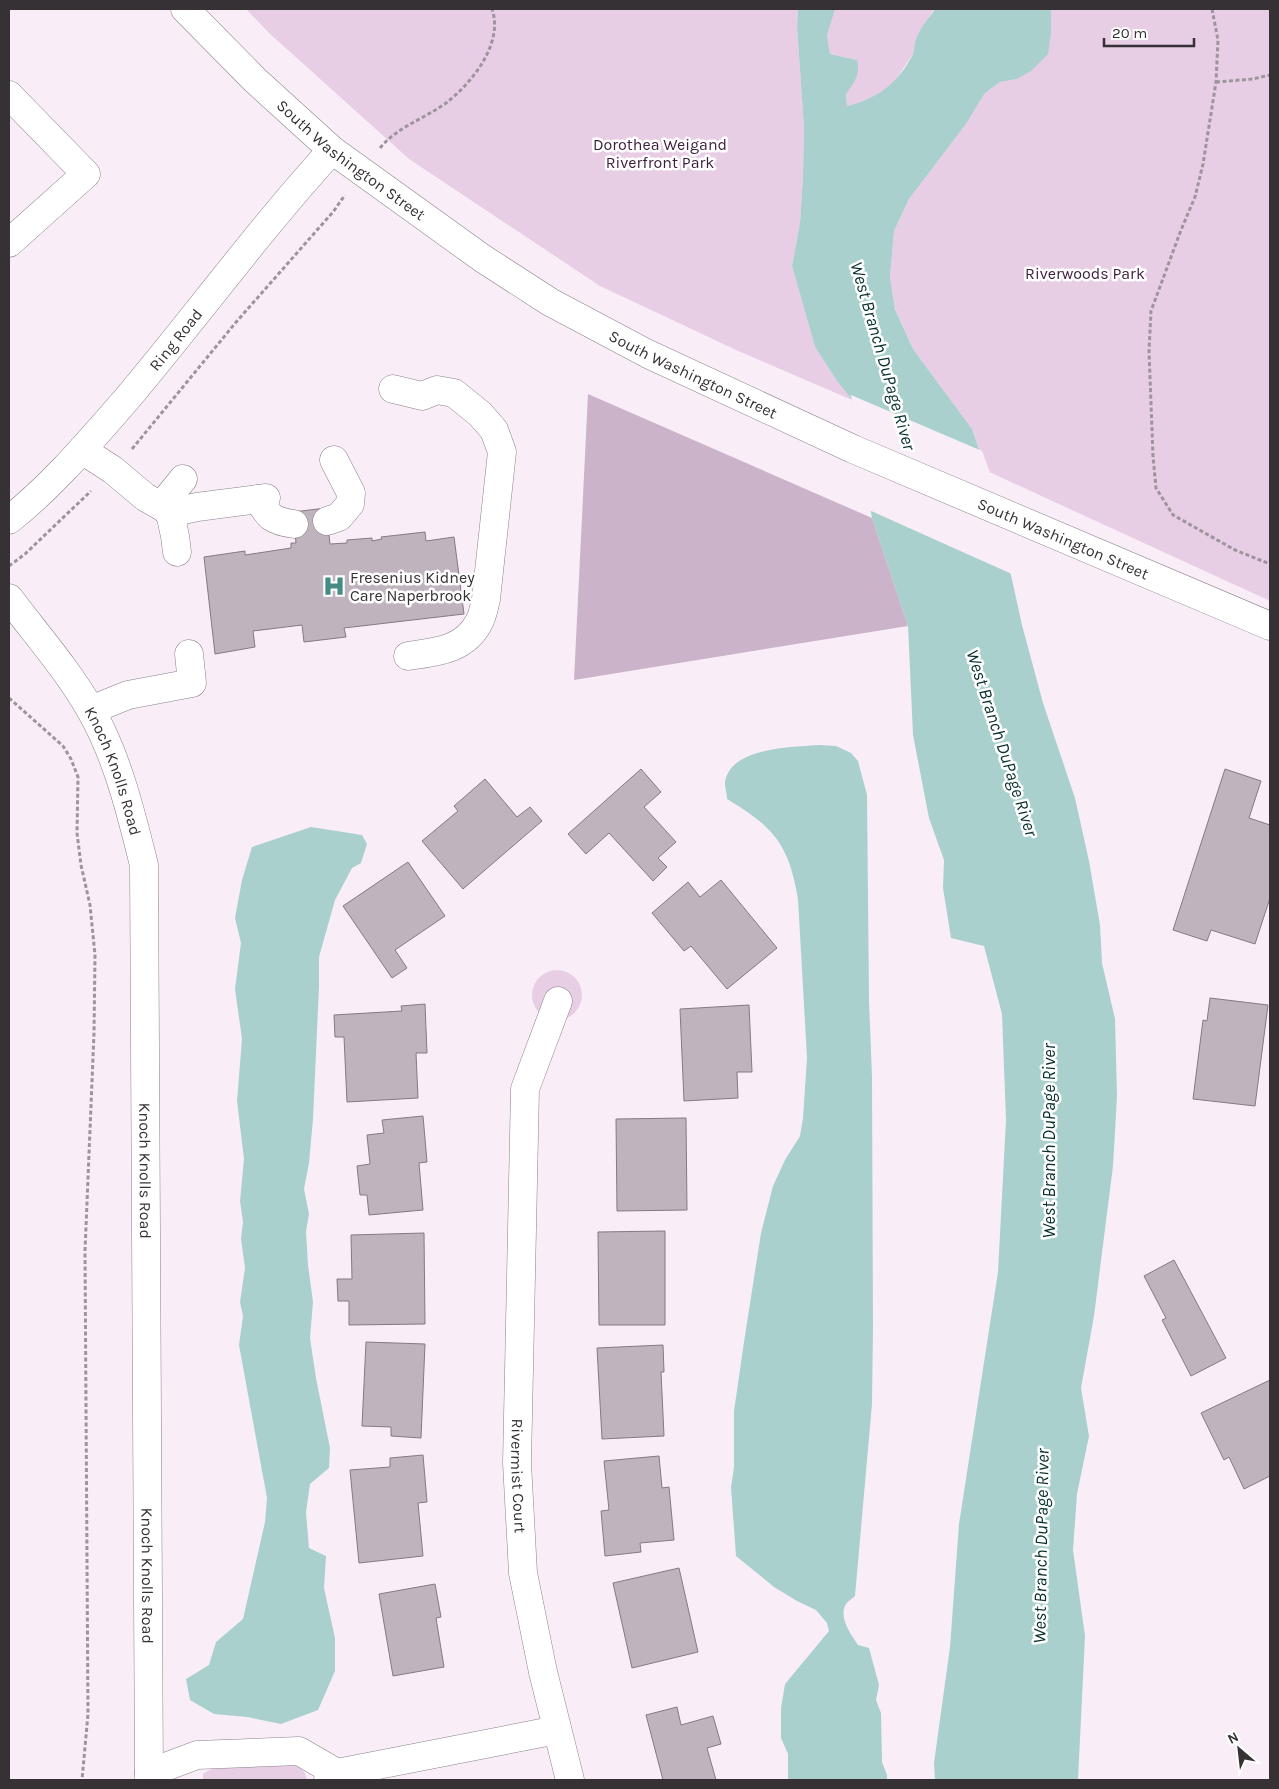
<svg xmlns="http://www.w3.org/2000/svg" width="1279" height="1789" font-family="Karla,sans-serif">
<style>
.green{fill:#e7cee5}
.forest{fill:#cbb3c9}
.water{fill:#a9d0cd}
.pier{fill:#f9eef8}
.building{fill:#bfb4be;stroke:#847a83}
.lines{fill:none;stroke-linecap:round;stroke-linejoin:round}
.minor-casing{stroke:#8a8089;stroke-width:29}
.major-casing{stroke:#8a8089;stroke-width:29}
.path{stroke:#9d949c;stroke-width:3;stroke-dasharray:4 2.5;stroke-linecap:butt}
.minor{stroke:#fff;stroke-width:28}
.major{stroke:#fff;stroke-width:28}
.labels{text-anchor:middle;stroke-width:5;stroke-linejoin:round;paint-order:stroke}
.park-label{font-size:16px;fill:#3d1c3c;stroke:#fff}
.street-label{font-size:16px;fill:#363135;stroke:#fff}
.poi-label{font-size:16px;fill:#363135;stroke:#fff;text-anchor:start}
.water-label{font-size:18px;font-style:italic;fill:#08302d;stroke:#fff}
</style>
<rect width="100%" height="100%" fill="#f9eef8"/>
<path class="green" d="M246,9h552l-1,18 7,101 -1,46 -3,49 -8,43 23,81 22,34 15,19 -116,-50 -136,-64 -191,-127 -140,-126z
M834,9h100l-18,30 -2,13 -17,26 -16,16 -23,9 -11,3 -1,-12 11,-34 -27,-6 -3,-19z
M1051,9h219v592l-283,-130 -15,-42 -59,-80 -18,-41 -5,-31 4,-46 15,-32 57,-75 19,-31 15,-11 17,-3 34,-46z
M532 995a25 25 0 1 1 50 0a25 25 0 1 1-50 0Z
M289,1764c11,2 16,6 18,16h-104v-6l8,-5z"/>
<path class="forest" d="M588,394l284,124 36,108 -334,54z"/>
<path class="water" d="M798,9h37l-8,26 3,19 27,6c4,14 -3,23 -11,34l1,12c32,-8 51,-23 66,-52 2,-5 1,-10 3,-15 4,-11 13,-21 19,-30h116v24l-3,21 -17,17 -14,8 -17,3 -15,11 -19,31 -57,75 -15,32 -4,46 5,32 18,40 59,80 19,55 31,141 21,78 32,95 14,63 11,64 2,38 13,56 2,77 -4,70 -19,150 -13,72 8,48 -12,58 -4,56 12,86 -7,144h-143l-1,-17 16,-116 9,-123 39,-252 8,-152 -4,-106 -18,-68 -33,-8 -8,-50 1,-28 -15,-42 -16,-83 -5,-109 -36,-108 -20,-118 -15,-19 -22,-34 -23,-81 8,-43 3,-49 1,-46 -7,-101z
M820,745l16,1 15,7 7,8 9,34 2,205 3,77 1,250 -1,77 -17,192c-3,3 -7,5 -9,8 -8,13 5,30 12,41l11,3 10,37 -3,15 5,13 1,49 5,13v5h-99v-26l-7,-16v-30l4,-24 44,-53 -2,-8 -11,-13 -19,-9 -23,-14 -38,-31 -5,-69 3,-20v-56l10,-69 17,-109 12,-47 12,-26 15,-24 3,-18 4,-60 -9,-159c-9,-54 -24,-72 -71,-100 0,-5 -2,-11 -2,-16 4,-36 68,-36 95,-38z
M311,827l51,8 5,9 -6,19 -9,5 -17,32 -16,57v30l-6,132 -4,44 -5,26 5,25 -3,17 2,34 5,37 -3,36 6,40 14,70 -1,20 -19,16 -4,28 3,36 17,8 -2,32 11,50v33l-17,39 -37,14 -34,-7 -33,-3 -24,-14 -4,-21 23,-14 7,-23 27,-23 22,-97 2,-24 -28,-153 4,-29 -3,-14 5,-34 -4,-29 2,-17 -3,-21 4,-42 -7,-58 5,-62 -7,-50 6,-46 -6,-25 7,-38 10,-33z"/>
<path class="pier" d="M851,395l131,56 12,32 20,92 -145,-65z"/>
<path class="building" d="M326,508l4,36 17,-1v-3l25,-2v3l10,-2 -1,-2 44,-5 1,9 28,-4 10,77 -120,14 2,9 -42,5 -2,-17 -49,6 2,16 -40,7 -11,-97 41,-6v4l46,-7v-5h5l-3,-31z
M641,769l20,23 -17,15 32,35 -18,16 9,9 -14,14 -44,-48 -23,21 -18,-20z
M1225,769l36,12 -12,37 21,7v73l-15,46 -44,-14 -4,11 -34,-11z
M485,779l32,38 13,-10 12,14 -79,68 -41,-48 36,-30 -4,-5z
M408,862l37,54 -50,34 12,18 -15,10 -49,-72z
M721,880l56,68 -50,41 -36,-43 -7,5 -32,-38 36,-31 12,15z
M1210,998l58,7 -13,101 -62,-7 10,-79 4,1z
M425,1004l2,49h-11l2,45 -71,4 -3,-65h-9l-1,-22 68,-4 -1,-5z
M749,1005l3,67h-15l1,26 -54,3 -4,-92z
M423,1116l4,46 -8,1 4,47 -54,5 -2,-20h-7l-3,-29 13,-2 -3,-29 17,-2 -2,-13z
M686,1118l1,92 -70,1 -1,-92z
M665,1231v94h-66l-1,-93z
M424,1233l1,91 -76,1v-24h-11l-1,-22h15l-1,-44z
M1174,1260l52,98 -35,18 -29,-56 4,-2 -22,-42z
M366,1342l59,2 -4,94 -30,-2v-9l-29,-1z
M663,1345l1,27h-3l3,64 -62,3 -5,-91z
M1270,1380v96l-26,13 -15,-32 -5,3 -23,-47z
M423,1455l4,47 -9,1 5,53 -64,7 -9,-93 40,-3v-9z
M659,1456l3,32 7,-1 5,53 -34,3 1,9 -36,4 -4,-45 8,-1 -5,-49z
M679,1568l19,84 -66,16 -19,-85z
M435,1584l6,33 -5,1 8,49 -51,9 -14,-82z
M677,1707l4,18 32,-9 8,28 -14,4 9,32h-53l-17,-65z"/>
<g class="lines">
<g class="minor-casing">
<g id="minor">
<path d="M9,95l77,79 -77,69"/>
<path d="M393,389l29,7 15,-6 17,3 26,21 14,16 8,22 -16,147c-2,8 -3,16 -7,23 -14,28 -43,30 -71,34"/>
<path d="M82,450l31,20 32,27 16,9 22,-27"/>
<path d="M258,499c11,18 14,22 36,25"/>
<path d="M161,506l9,7 27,-6 69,-9"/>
<path d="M170,513l5,23 2,16"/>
<path id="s1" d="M9,520c44,-35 79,-77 116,-119 70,-83 134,-171 207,-251"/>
<path d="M327,521l12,-4 11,-13 1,-11 -17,-33"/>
<path id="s2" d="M9,598c27,36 58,71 81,111 27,46 41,104 54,156l5,915"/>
<path d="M91,710l37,-15 64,-12 -3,-29"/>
<path id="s3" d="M558,1001l-33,88 -8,374 6,110 20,99 27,108"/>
<path d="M149,1773l48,-18 102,-4 38,22"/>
<path d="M328,1780l9,-7 220,-43"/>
</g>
</g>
<g class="major-casing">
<g id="major">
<path id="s4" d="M185,9l70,71 77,70 150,108 68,44 98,52 205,95 417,177"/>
</g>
</g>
<path class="path" d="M1212,9l6,31 -2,42 -13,82 -8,33 -14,33 -30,81 -2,40 4,105 3,32 17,27 62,35 35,14
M1216,82l37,-3 17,-4
M380,148c17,-21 44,-29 66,-45 26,-20 58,-60 46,-94
M132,449l105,-128 96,-109 12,-17
M9,566l16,-12 66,-63
M9,698l54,48 8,13 7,18 -1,56 4,32 9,40 5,50 -1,78 -9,218 3,463 -6,66"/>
<use href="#minor" class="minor"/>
<use href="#major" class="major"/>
</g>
<defs>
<g id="hospital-bare" transform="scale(1.725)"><path d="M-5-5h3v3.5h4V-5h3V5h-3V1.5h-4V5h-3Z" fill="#448b86" stroke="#fff" stroke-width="2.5" paint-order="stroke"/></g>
</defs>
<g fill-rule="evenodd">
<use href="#hospital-bare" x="334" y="586"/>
</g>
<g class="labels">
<g class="park-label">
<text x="660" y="150">Dorothea Weigand<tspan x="660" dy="18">Riverfront Park</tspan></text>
<text x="1085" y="279">Riverwoods Park</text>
</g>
<g class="street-label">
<text dy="6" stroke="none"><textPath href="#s4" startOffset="225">South Washington Street</textPath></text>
<text dy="6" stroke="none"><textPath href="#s1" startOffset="246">Ring Road</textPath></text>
<text dy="6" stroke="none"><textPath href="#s4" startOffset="630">South Washington Street</textPath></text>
<text dy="6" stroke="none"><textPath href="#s4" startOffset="1035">South Washington Street</textPath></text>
<text dy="6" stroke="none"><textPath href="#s2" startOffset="204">Knoch Knolls Road</textPath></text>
<text dy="6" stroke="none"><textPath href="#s2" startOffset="609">Knoch Knolls Road</textPath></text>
<text dy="6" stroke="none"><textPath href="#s3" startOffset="481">Rivermist Court</textPath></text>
<text dy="6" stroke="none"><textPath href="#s2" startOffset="1014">Knoch Knolls Road</textPath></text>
</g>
<g class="poi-label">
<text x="350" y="583">Fresenius Kidney<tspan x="350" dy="18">Care Naperbrook</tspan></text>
</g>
<g class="water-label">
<text transform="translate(883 356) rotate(74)" y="6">West Branch DuPage River</text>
<text transform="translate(1002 743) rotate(72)" y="6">West Branch DuPage River</text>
<text transform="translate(1049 1141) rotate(-90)" y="6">West Branch DuPage River</text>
<text transform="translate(1041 1546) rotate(-89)" y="6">West Branch DuPage River</text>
</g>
</g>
<rect width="1279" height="1789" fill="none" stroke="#363135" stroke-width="20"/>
<g transform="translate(1239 1749) rotate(332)" stroke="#ffffff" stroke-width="4" paint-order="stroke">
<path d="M0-4L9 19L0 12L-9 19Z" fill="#363135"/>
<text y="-8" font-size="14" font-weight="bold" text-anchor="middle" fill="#363135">N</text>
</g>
<path d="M1104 38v8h90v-8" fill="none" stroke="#363135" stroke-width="2.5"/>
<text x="1112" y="38" font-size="15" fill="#363135" stroke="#ffffff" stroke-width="4" paint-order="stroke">20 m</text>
</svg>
